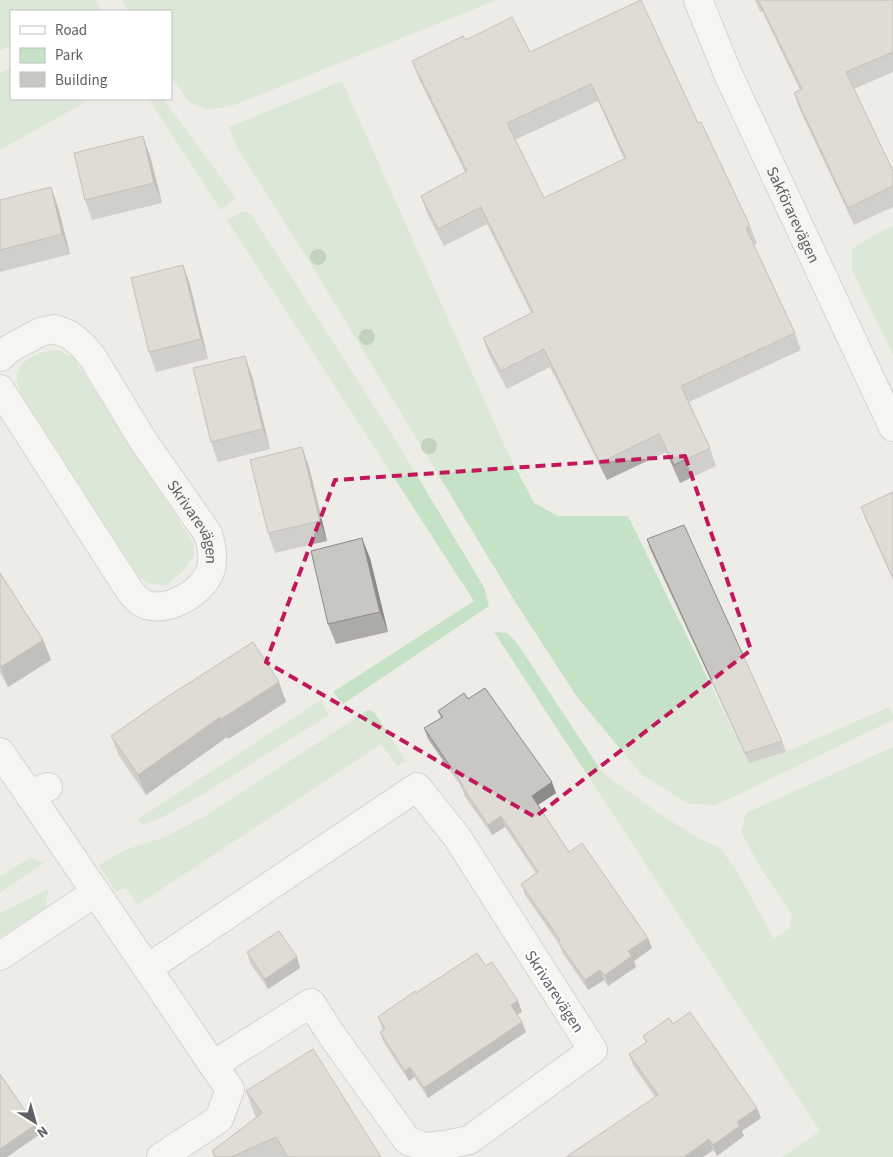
<svg xmlns="http://www.w3.org/2000/svg" width="893" height="1157" font-family="'Source Sans 3',sans-serif">
<style>
.green{fill:#c5e2c6}
.lines{fill:none;stroke-linecap:round;stroke-linejoin:round}
.minor-casing{stroke:#b3b5b9;stroke-width:30}
.minor{stroke:#fff;stroke-width:28}
.tree{fill:#8eb18d}
.wall{fill:#adaba7;fill-rule:evenodd}
.shaded-wall{fill:#8d8b88}
.building{fill:#c9c7c2;stroke:#8d8b88;fill-rule:evenodd}
.marked{fill:none;stroke:#c2185b;stroke-width:4;stroke-dasharray:10 6;stroke-linejoin:round}
.labels{text-anchor:middle;stroke-width:4.5;stroke-linejoin:round;paint-order:stroke}
.street-label{font-size:16px;fill:#5e6064;stroke:#fff}
</style>
<rect width="100%" height="100%" fill="#eeece6"/>
<path class="green" d="M0,0h96l6,11h-91v35l-11,4z
M122,0h375l-263,105 -25,5 -19,-7 -19,-26v-66h-43z
M11,68v31h80l-91,51v-77z
M342,81l165,370 27,52 24,13h70l121,247 37,-11 103,-45 4,8v5l-179,86 -27,-3 -45,-28 -65,-78 -61,-94 -207,-342 -74,-117 -6,-17z
M144,99h19l69,93 4,6 -15,12 -71,-109z
M243,211l8,3 141,220 92,153 5,19 -146,98 -10,-12 141,-91 -247,-381z
M893,226v129l-41,-85v-21l22,-14z
M58,350l15,7 121,187v12l-12,16 -16,13 -16,-1 -11,-7 -119,-185c-1,-3 -3,-8 -3,-12 -1,-21 24,-29 41,-30z
M494,632l13,1 10,10 85,129 62,45 38,23 18,8 15,20 39,71 15,-11 3,-14 -29,-42 -22,-40 5,-19 147,-66v410h-111l38,-26z
M321,700l8,15 -132,83 -36,20 -19,7 -4,-6z
M368,710l6,2 32,49 -9,5 -16,-22 -243,161 -12,-17 -10,4 -17,-27 26,-15 40,-13 40,-21z
M31,857l13,6 -44,30v-16z
M48,889l-2,18 -46,30v-24z"/>
<g class="lines">
<g class="minor-casing">
<g id="minor">
<path id="s1" d="M698,0l30,74 165,353"/>
<path id="s2" d="M0,357l9,-8 31,-17 15,-3 15,6 12,10 11,13 49,81 66,95c4,13 7,30 0,42 -11,21 -50,41 -70,24 -5,-4 -9,-11 -12,-15l-126,-196"/>
<path d="M0,752l29,42 19,-7"/>
<path d="M29,794l184,271 98,-62 20,31 76,106 17,7 21,-2 24,-5 124,-90 -136,-213 -40,-50 -269,181"/>
<path d="M0,956l96,-64"/>
<path d="M161,1157l58,-38 11,-30 -17,-24"/>
</g>
</g>
<use href="#minor" class="minor"/>
</g>
<g class="tree">
<circle cx="318" cy="257" r="8"/>
<circle cx="367" cy="337" r="8"/>
<circle cx="429" cy="446" r="8"/>
</g>
<path class="wall" d="M755,0h129l1,1 8,-1v72l-39,17 39,82v36l-39,18 -54,-115 -6,-17 6,-3 -38,-79 -2,1z
M466,40l64,12 168,71 52,103 7,17 -3,2 41,88 6,17 -112,52 21,46 6,18 -36,17 -14,-31 -59,28 -57,-113 -43,22 -18,-34 -6,-17 48,-25 -44,-89 -43,22 -17,-33 -6,-17 44,-24 -46,-93 -7,-18zM598,101l26,58 -80,39 -29,-58z
M150,156l12,47 -70,17 -7,-20z
M0,200l58,7 12,47 -70,18z
M183,265l7,20 18,74 -52,13 -7,-20z
M252,376l18,73 -52,13 -7,-20z
M302,447l7,20 18,74 -52,12 -7,-20z
M893,492v88l-28,-62 -4,-11z
M647,539l135,202 4,11 -37,11 -99,-214z
M370,558l18,74 -52,12 -8,-20z
M0,573l43,67 8,20 -43,27 -8,-14z
M279,682l7,20 -58,37 -1,-2 -81,58 -27,-39 -8,-20z
M468,699l88,94 -18,12 31,47 79,86 4,10 -18,13 2,6 -28,19 -4,-6 -16,10 -26,-38 -3,-8 -34,-49 -4,-11 15,-11 -31,-46 -13,8 -27,-38 -3,-9 -34,-49 -4,-11 17,-10 -3,-7z
M247,952l50,5 3,11 -32,21 -18,-26z
M486,966l36,46 -5,3 5,7 4,10 -98,66 -14,-21 -5,4 -25,-38 -4,-11 3,-2 -5,-13 38,-24z
M673,1024l84,84 4,10 -19,13 2,5 -27,20 -4,-6 -58,-53 -22,-32 -4,-11 17,-11 -3,-7z
M246,1091l135,66h-167l-2,-6 44,-33z"/>
<path class="shaded-wall" d="M143,136l7,20 12,47 -8,-20z
M51,187l7,20 12,47 -8,-20z
M183,265l7,20 18,74 -7,-20z
M245,356l7,20 18,73 -7,-20z
M302,447l7,20 18,74 -7,-20z
M362,538l8,20 18,74 -8,-20z
M43,640l8,20 -43,27 -7,-20z
M279,682l7,20 -58,37 -7,-20z
M220,717l7,20 -81,58 -8,-20z
M552,782l4,11 -20,13 -4,-10z
M501,816l4,11 -13,8 -4,-10z
M648,938l4,10 -18,13 2,6 -28,19 -3,-11 23,-24z
M297,957l3,11 -32,21 -3,-10z
M600,970l4,10 -16,10 -3,-10z
M518,1001l4,11 -7,4 -4,-11z
M522,1022l4,10 -98,66 -4,-10z
M410,1067l4,10 -5,4 -4,-10z
M757,1108l4,10 -19,13 2,5 -27,20 -4,-11 24,-23z
M35,1125l4,10 -32,22h-7v-8z
M709,1139l4,11 -10,7h-19z"/>
<path class="building" d="M641,0l57,123 3,-1 49,104 -4,2 49,105 -114,53 29,62 -36,17 -15,-31 -59,29 -56,-114 -43,22 -18,-33 50,-26 -52,-105 -43,22 -17,-33 46,-25 -55,-110 51,-25 3,4 46,-23 18,35zM591,84l35,74 -82,40 -37,-75z
M758,0h126l1,1 1,-1h7v52l-47,20 47,99v15l-45,22 -54,-115 8,-4z
M143,136l11,47 -69,17 -11,-47z
M51,187l11,47 -62,16v-50z
M183,265l18,74 -52,13 -18,-74z
M245,356l18,73 -52,13 -18,-74z
M302,447l18,74 -52,12 -18,-73z
M893,492v86l-32,-71z
M684,525l98,216 -37,12 -98,-214z
M362,538l18,74 -52,12 -17,-73z
M0,573l43,67 -42,27 -1,-2z
M253,642l26,40 -58,37 -1,-2 -82,58 -27,-39 53,-37z
M485,688l67,94 -20,14 37,56 13,-9 66,95 -20,13 4,5 -27,19 -5,-5 -15,10 -27,-38 2,-2 -39,-56 17,-12 -37,-56 -13,9 -26,-39 1,-1 -39,-57 19,-11 -5,-6 26,-18 4,6z
M279,931l18,26 -32,22 -18,-27z
M477,953l9,13 6,-4 26,39 -7,4 11,17 -98,66 -14,-21 -5,4 -25,-39 5,-3 -7,-12 37,-26 1,2z
M690,1012l67,96 -20,14 3,4 -27,19 -4,-6 -25,18h-118l92,-62 -29,-41 18,-12 -4,-6 26,-18 4,6z
M313,1049l68,108h-93l-12,-20 -45,20h-15l-4,-6 50,-38 -16,-22z
M0,1074l35,51 -35,24z"/>
<path d="M0 0H893V1157H0ZM685,456l66,194 -216,167 -269,-155 69,-182z" fill="#eeece6" fill-opacity=".55" fill-rule="evenodd"/>
<path class="marked" d="M685,456l66,194 -216,167 -269,-155 69,-182z"/>
<g class="labels">
<g class="street-label">
<text dy="6" stroke="none"><textPath href="#s1" startOffset="235">Sakförarevägen</textPath></text>
<text dy="6" stroke="none"><textPath href="#s2" startOffset="305">Skrivarevägen</textPath></text>
<text transform="translate(555 991) rotate(57)" y="6">Skrivarevägen</text>
</g>
</g>
<rect x="10" y="10" width="162" height="90" fill="#ffffff" stroke="#bfbfc1"/>
<rect x="20" y="26" width="25" height="8" fill="#ffffff" stroke="#bfbfc1"/>
<text x="55" y="35" font-size="15" fill="#5e6064">Road</text>
<rect x="20" y="48" width="25" height="15" fill="#c5e2c6" stroke="#bfbfc1"/>
<text x="55" y="60" font-size="15" fill="#5e6064">Park</text>
<rect x="20" y="72" width="25" height="15" fill="#c9c7c2" stroke="#bfbfc1"/>
<text x="55" y="85" font-size="15" fill="#5e6064">Building</text>
<g transform="translate(35 1122) rotate(143)" stroke="#ffffff" stroke-width="4" paint-order="stroke">
<path d="M0-4L9 19L0 12L-9 19Z" fill="#5e6064"/>
<text y="-8" font-size="14" font-weight="bold" text-anchor="middle" fill="#5e6064">N</text>
</g>
</svg>
